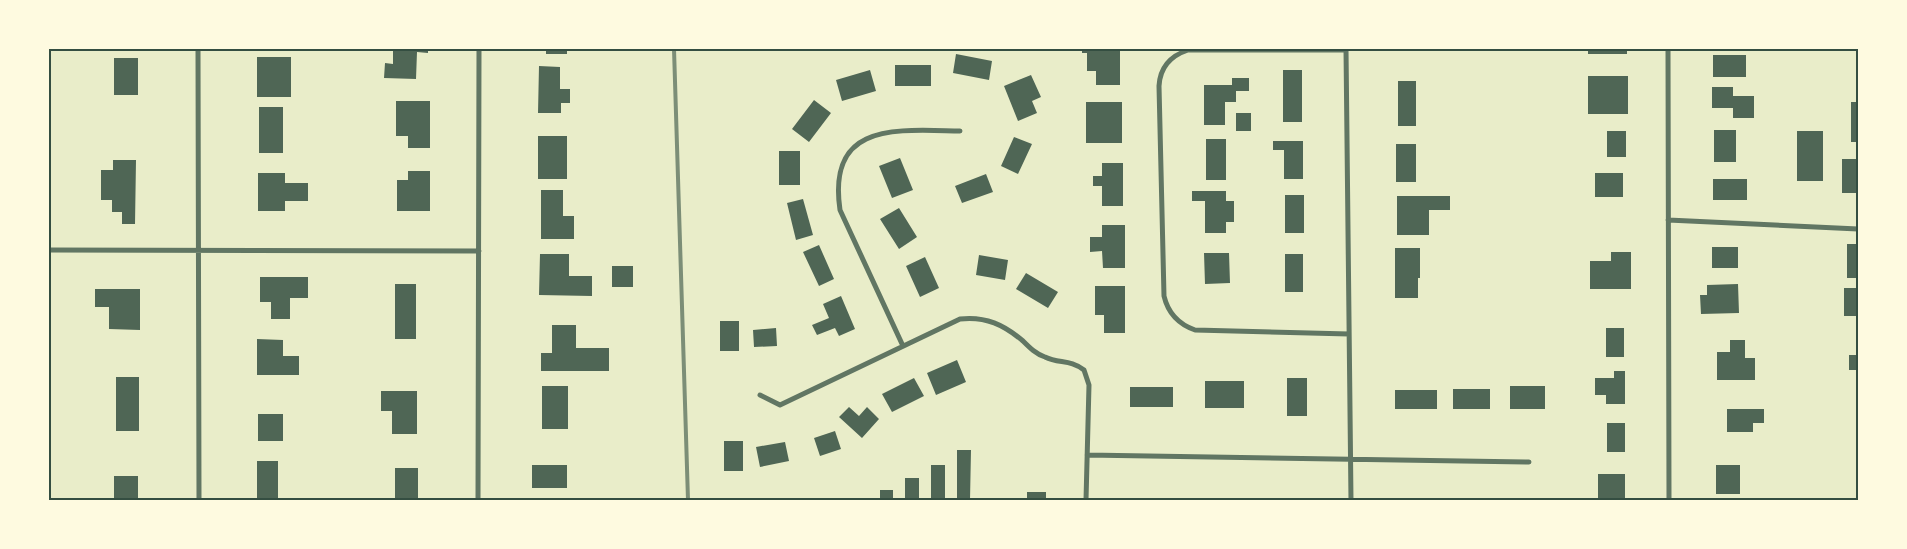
<svg xmlns="http://www.w3.org/2000/svg" width="1907" height="549" font-family="Montserrat,sans-serif">
<style>
.building{fill:#4f6655}
.lines{fill:none;stroke-linecap:round;stroke-linejoin:round}
.minor{stroke:#617663;stroke-width:5}
.rail{stroke:#7c8e77;stroke-width:4}
.neatline{fill:none;stroke:#344e41;stroke-width:2}
</style>
<rect width="100%" height="100%" fill="#e9edc9"/>
<path class="building" d="M393,49h35v4l-11,-1 -1,27 -32,-1 1,-15 8,1z
M546,49h21v5h-21z
M1082,49h38v36h-24v-14h-9v-18h-5z
M1588,49h39v5h-39z
M956,54l36,7 -3,19 -36,-7z
M1713,55h33v22h-33z
M257,57h34v40h-34z
M114,58h24v37h-24z
M895,65h36v21h-36z
M539,66l21,1v22h10v14h-9v10h-23z
M870,70l6,21 -34,10 -6,-21z
M1283,70h19v52h-19z
M1031,75l10,22 -9,4 5,12 -19,8 -14,-35z
M1588,76h40v38h-40z
M1232,78h17v13h-13v11h-11v23h-21v-40h28z
M1398,81h18v45h-18z
M1712,87h21v9h21v22h-21v-10h-21z
M814,100l17,13 -22,29 -17,-13z
M396,101h34v47h-22v-12h-12z
M1086,102h36v41h-36z
M1851,102h7v40h-7z
M259,107h24v46h-24z
M1236,113h15v18h-15z
M1714,130h22v32h-22z
M1607,131h19v26h-19z
M1797,131h26v50h-26z
M538,136h29v43h-29z
M1014,137l18,7 -14,30 -17,-8z
M1206,139h20v41h-20z
M1273,141h30v38h-19v-29h-11z
M1396,144h20v38h-20z
M779,151h21v34h-21z
M900,158l13,32 -21,8 -13,-32z
M1842,159h16v34h-16z
M113,160h23l-1,64h-13v-12h-10v-12h-11v-30h12z
M1102,163h21v43h-21v-20h-9v-10h9z
M408,171h22v40h-33v-31h11z
M258,173h27v10h23v18h-23v10h-27z
M1595,173h28v24h-28z
M986,174l7,18 -31,11 -7,-17z
M1713,179h34v21h-34z
M541,190h22v26h11v23h-33z
M1192,191h34v10h8v21h-8v11h-21v-32h-13z
M1285,195h19v38h-19z
M1397,196h53v14h-21v25h-32z
M803,199l10,36 -17,5 -9,-37z
M899,208l18,29 -18,12 -19,-30z
M1102,225h23v43h-22l-1,-17 -12,1v-15h12z
M1847,244h11v34h-11z
M819,245l15,34 -15,7 -16,-34z
M1712,247h26v21h-26z
M1395,248h25v30h-2v20h-23z
M1611,252h20v37h-41v-28h21z
M1204,253h25l1,30 -25,1z
M540,254h29v22h23v20l-53,-1z
M1285,254h18v38h-18z
M979,255l29,5 -3,20 -29,-5z
M925,257l14,31 -19,9 -14,-31z
M612,266h21v21h-21z
M1026,273l32,19 -10,16 -32,-19z
M260,277h48v21h-18v21h-19v-17h-11z
M395,284h21v55h-21z
M1738,284l1,29 -38,1 -1,-19h7v-10z
M1095,286h30v47h-21v-18h-9z
M1844,288h14v28h-14z
M95,289h45v41l-31,-1v-22h-14z
M841,296l14,33 -16,7 -4,-8 -18,7 -5,-10 17,-7 -6,-14z
M720,321h19v30h-19z
M552,325h24v23h33v23h-68v-18h11z
M776,328l1,18 -23,1 -1,-17z
M1606,328h18v29h-18z
M257,339l26,1v16h16v19h-42z
M1730,340h15v18h10v22h-38v-28h13z
M1849,355h9v15h-9z
M957,360l9,22 -30,13 -9,-22z
M1614,371h11v33h-19v-9h-11v-17h19z
M116,377h23v54h-23z
M914,378l10,18 -32,16 -10,-18z
M1287,378h20v38h-20z
M1205,381h39v27h-39z
M542,386h26v43h-26z
M1510,386h35v23h-35z
M1130,387h43v20h-43z
M1453,389h37v20h-37z
M1395,390h42v19h-42z
M381,391h36v43h-25v-23h-11z
M1856,394h2v33h-2z
M849,407l10,9 8,-9 12,12 -17,19 -23,-21z
M1727,409h37v14h-11v9h-26z
M258,414h25v27h-25z
M1607,423h18v29h-18z
M835,431l6,18 -21,7 -6,-18z
M724,441h19v30h-19z
M785,442l4,19 -29,6 -4,-20z
M957,450h14l-1,50h-13z
M257,461h21v39h-21z
M532,465h35v23h-35z
M931,465h14v35h-14z
M1716,465h24v29h-24z
M395,468h23v32h-23z
M1598,474h27v24h-27z
M114,476h24v24h-24z
M905,478h14v22h-14z
M880,490h13v10h-13z
M1027,492h19v8h-19z
M1200,498h40v2h-40z"/>
<g class="lines">
<path class="minor" d="M198,49l1,451
M1346,49l5,451
M1668,49l1,451
M1346,50h-158c-18,6 -28,17 -29,36l5,210c4,17 14,28 31,34l154,4
M1668,220l190,9
M49,250l430,1
M903,346l-63,-136c-13,-89 57,-80 120,-79
M760,395l20,10 180,-86c26,-3 44,6 63,22 7,7 13,13 22,16 14,7 25,2 39,13l5,15 -3,115
M1087,455l442,7
M478,500l1,-451"/>
<path class="rail" d="M674,49l14,451"/>
</g>
<rect width="1907" height="549" fill="none" stroke="#fefae0" stroke-width="100"/>
<rect x="50" y="50" width="1807" height="449" class="neatline"/>
</svg>
